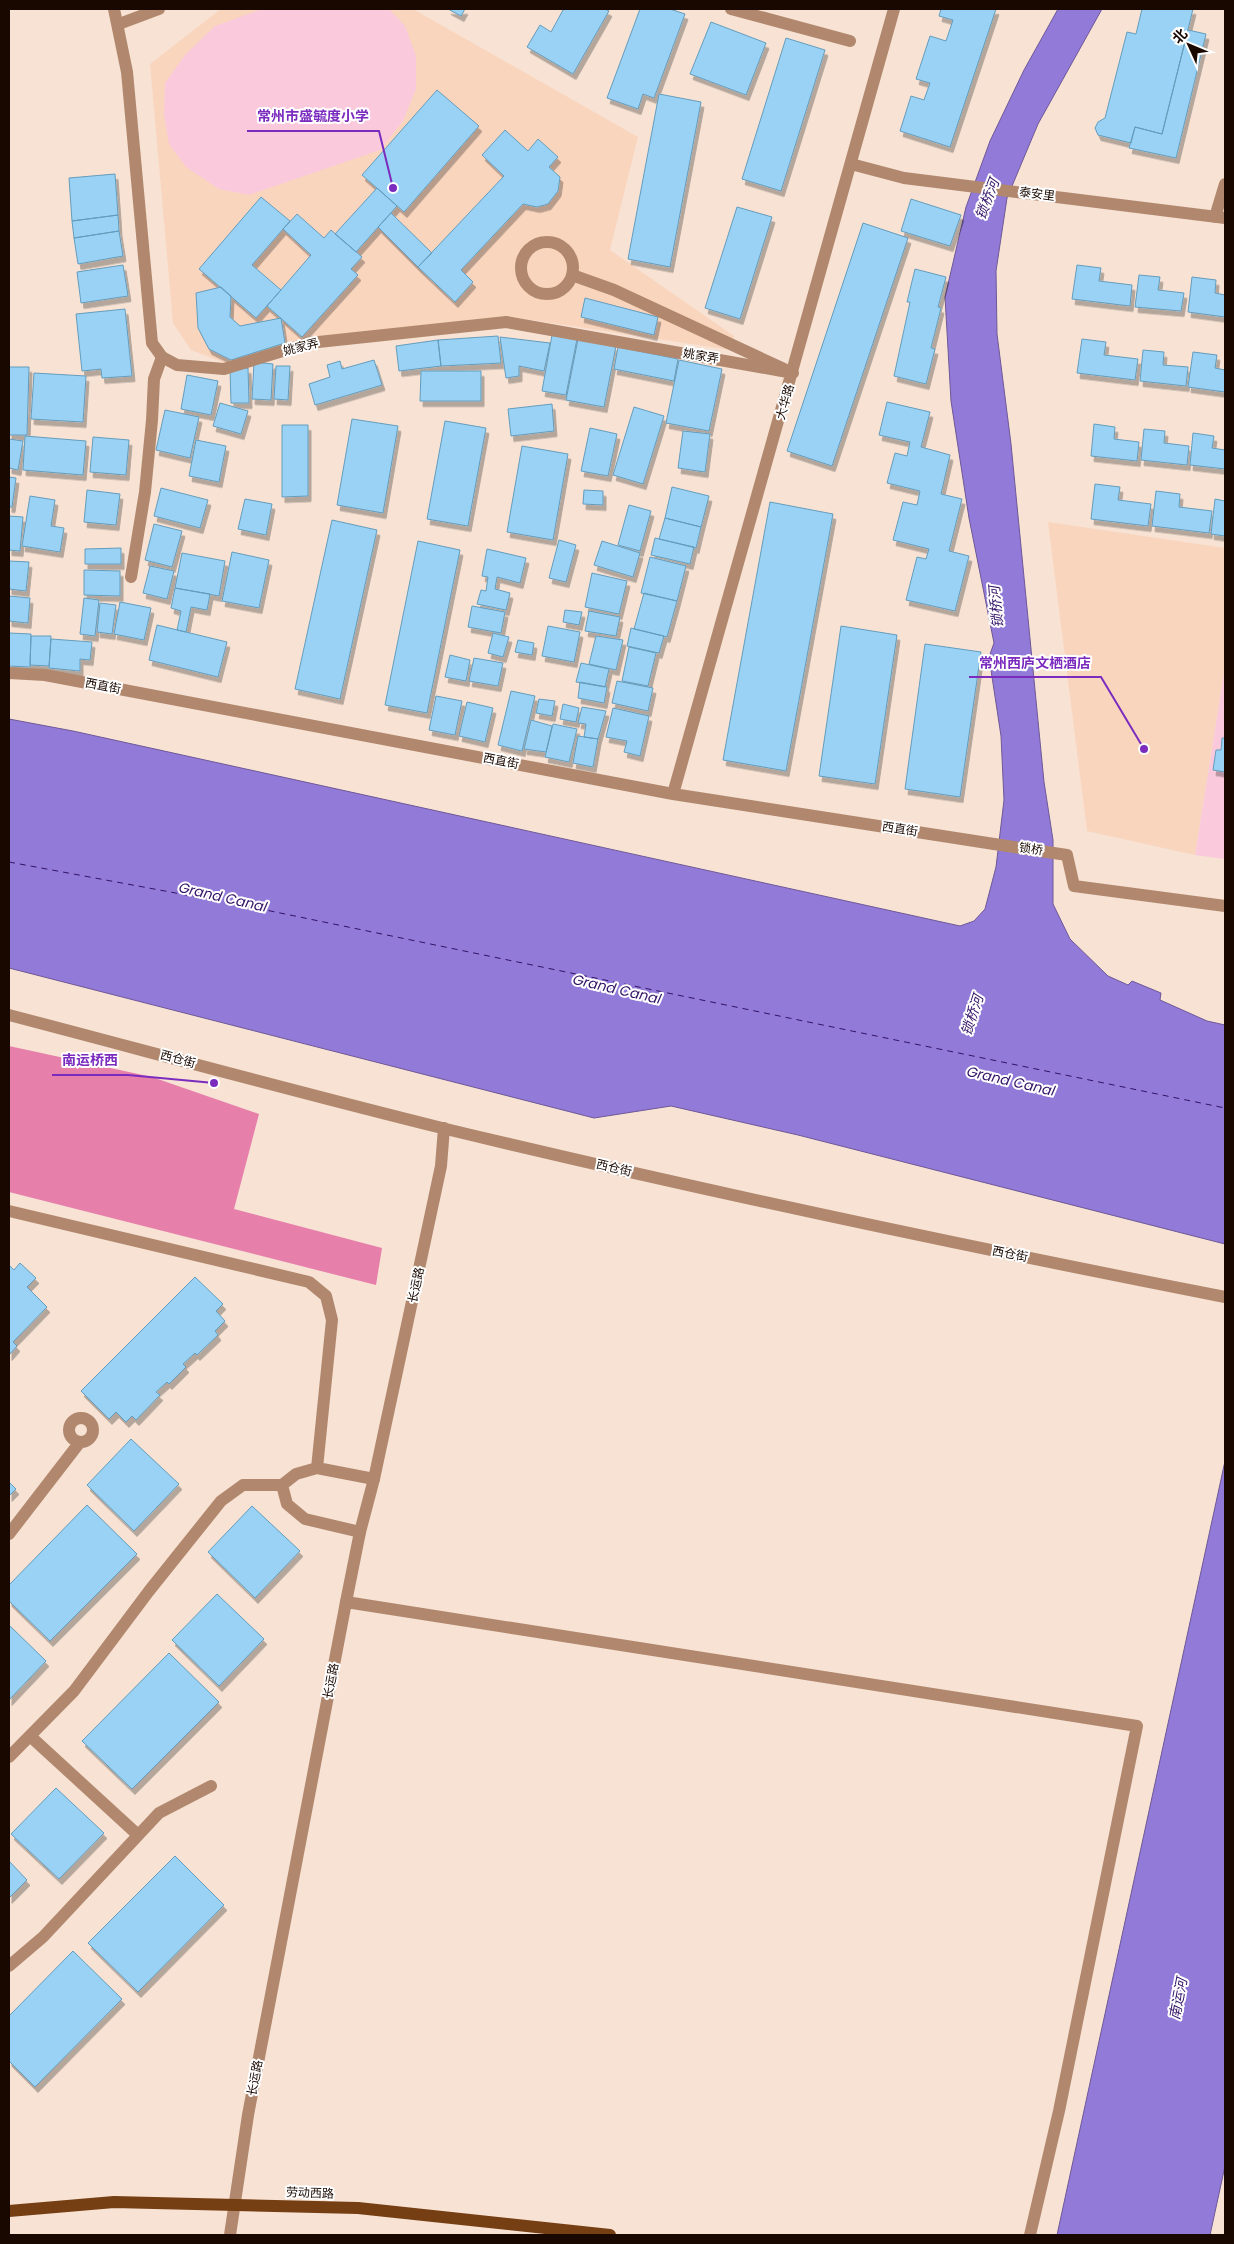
<svg xmlns="http://www.w3.org/2000/svg" width="1234" height="2244" font-family="Poppins,'Noto Sans SC',sans-serif">
<style>
.built{fill:#fad5be}
.green{fill:#facadc}
.forest{fill:#e77fab}
.water{fill:#927ad8;stroke:#6e5897}
.lines{fill:none;stroke-linecap:round;stroke-linejoin:round}
.ferry{stroke:#331366;stroke-width:1;stroke-dasharray:6 5;stroke-linecap:butt}
.building{fill:#99d2f4;stroke:#649cbc;filter:url(#shadow)}
.service{stroke:#b1886e;stroke-width:12}
.pedestrian{stroke:#b1886e;stroke-width:12}
.minor{stroke:#b1886e;stroke-width:12}
.primary{stroke:#753e13;stroke-width:12}
.labels{text-anchor:middle;stroke-width:4;stroke-linejoin:round;paint-order:stroke}
.street-label{font-size:12px;fill:#190800;stroke:#fff}
.water-label{font-size:14px;font-style:italic;fill:#331366;stroke:#fff}
.leader{fill:none;stroke:#7b2cbf;stroke-width:2}
.callout-dot{fill:#7b2cbf;stroke:#fff;stroke-width:2}
.callout-label{font-size:14px;text-anchor:middle;font-weight:bold;fill:#7b2cbf;stroke:#fff;stroke-width:4;stroke-linejoin:round;paint-order:stroke}
</style>
<defs>
<filter id="shadow"><feDropShadow dx="3" dy="5.5" stdDeviation="0" flood-color="#0004"/></filter>
</defs>
<rect width="100%" height="100%" fill="#f7e2d4"/>
<path class="built" d="M221,9h192l225,128 -28,113 124,86 -3,14 -227,-34 -200,23 -76,25 -37,-14 -18,-27 -23,-259z
M1048,522l177,26v119l-30,188 -108,-24z"/>
<path class="green" d="M262,9h127l16,17 11,30v33l-13,32 -23,29 -131,45 -30,-6 -33,-22 -17,-23 -5,-29 1,-32 20,-28 30,-29z
M1225,667v192l-30,-4z"/>
<path class="forest" d="M9,1046l143,31 107,37 -25,95 148,39 -6,37 -367,-93z"/>
<path class="water" d="M1058,9h44l-64,115 -31,74 -11,73 1,63 14,110 33,338 9,58v64l17,35 38,37 20,9 4,-4 29,12 -1,7 47,21 18,4v219l-427,-109 -127,-29 -77,12 -585,-150v-249l64,12 887,195 14,-5 11,-12 11,-42 8,-67 -3,-64 -12,-79 5,-14 -25,-125 -18,-117 -6,-104 21,-90 24,-66 34,-71z
M1225,1461v705l-15,69h-153z"/>
<g class="lines">
<path class="ferry" d="M9,862l247,46 969,200"/>
</g>
<path class="building" d="M448,9h17l-4,7z
M561,9h44l4,2 -36,63 -46,-27 13,-22 11,7 12,-22z
M640,9h30l15,5 -31,84 -11,-4 -5,15 -31,-11z
M941,9h55l-46,138 -50,-16 11,-35 13,4 6,-17 -14,-4 14,-43 16,5 7,-21 -14,-4z
M1142,9h51l-31,125 -27,-7 -4,16 -33,-8 -3,-7 3,-6 7,-4 22,-86 9,2z
M711,22l55,21 -20,52 -56,-21z
M1188,30l18,4 -30,124 -47,-10 6,-21 27,7z
M786,38l39,12 -44,141 -39,-12z
M437,90l42,36 -75,86 -42,-37z
M659,94l42,8 -31,165 -42,-8z
M505,130l23,21 10,-12 20,18 -9,10 11,10 -2,14 -10,13 -11,3 -14,-3 -62,66 12,12 -18,20 -37,-35 86,-91 -22,-21z
M115,174l3,41 -46,6 -3,-43z
M377,188l20,18 -41,46 -21,-18z
M261,197l29,24 -38,44 29,25 -25,28 -57,-49z
M911,199l50,16 -11,31 -49,-15z
M737,207l35,10 -32,102 -35,-11z
M391,213l41,40 -14,14 -40,-40z
M297,214l27,24 7,-8 31,27 -11,12 7,6 -56,62 -35,-31 44,-51 -28,-26z
M118,215l1,16 -45,7 -2,-17z
M863,223l45,15 -76,228 -45,-15z
M119,231l4,25 -45,8 -4,-26z
M123,265l5,31 -47,7 -4,-31z
M1077,265l24,3 -2,13 33,4 -2,21 -58,-7z
M915,269l31,8 -8,30 3,1 -10,40 4,1 -9,35 -32,-8 16,-74h-3z
M1139,275l21,2 -2,13 26,3 -3,18 -46,-4z
M1192,277l24,3 -1,13 10,2v22l-37,-5z
M221,287l10,9 -1,21 10,9 41,-8 4,25 -54,17 -22,-11 -11,-21 -2,-35z
M585,298l73,19 -4,18 -73,-18z
M125,309l7,67 -30,2 -1,-9 -19,2 -6,-57z
M552,335l25,4 -11,56 -24,-4z
M498,336l3,27 -60,3 -3,-26z
M500,337l50,6 -6,28 -25,-5v10l-13,2z
M578,339l38,7 -12,61 -38,-7z
M1082,339l24,3 -2,13 34,4 -3,21 -58,-7z
M438,340l3,26 -42,5 -3,-25z
M618,347l60,12 -4,22 -60,-12z
M1143,350l21,2 -1,13 25,2 -2,19 -46,-5z
M1193,352l24,3 -2,13 10,2v22l-37,-5z
M374,360l8,25 -67,20 -6,-21 21,-7 -3,-12 13,-4 2,8z
M679,360l43,9 -13,62 -43,-8z
M254,362l19,2 -2,36 -19,-1z
M276,366h14l-2,34 -14,-1z
M9,367h20l-2,68h-18z
M248,368l1,35h-18l-1,-34z
M421,371h60v30h-61z
M34,373l52,3 -3,46 -52,-3z
M187,375l31,6 -7,34 -30,-6z
M887,402l43,10 -9,35 29,8 -9,39 21,5 -13,52 20,5 -14,55 -49,-11 11,-43 9,2 3,-10 -36,-9 10,-38 14,3 3,-14 -33,-8 8,-30 12,3 3,-14 -31,-7z
M220,403l28,8 -7,23 -28,-8z
M552,404l2,27 -43,5 -3,-27z
M634,407l30,9 -21,68 -30,-9z
M165,410l34,7 -9,41 -34,-8z
M352,419l46,7 -15,87 -46,-8z
M445,421l41,7 -18,98 -41,-7z
M1094,424l21,3 -1,12 25,3 -2,19 -46,-5z
M282,425h26v71l-26,1z
M590,428l27,6 -9,42 -27,-5z
M1144,429l21,2 -1,12 25,3 -2,19 -46,-5z
M683,431l27,3 -5,38 -27,-4z
M1193,433l21,3 -2,12 13,2v19l-35,-4z
M25,436l61,5 -3,34 -60,-5z
M93,437l36,3 -3,35 -36,-3z
M9,439l14,2 -5,29 -9,-2z
M196,440l30,6 -7,36 -30,-6z
M522,446l46,8 -15,86 -46,-8z
M9,477l7,1 -4,29h-3z
M1095,484l25,3 -2,13 33,4 -3,22 -57,-7z
M672,487l37,9 -8,31 -36,-9z
M161,488l47,12 -8,28 -46,-12z
M87,490l33,4 -4,31 -32,-3z
M584,490l19,1v14l-20,-1z
M1156,491l24,3 -1,13 33,4 -3,22 -57,-7z
M30,496l25,4 -4,26 13,2 -4,24 -38,-6z
M245,499l27,5 -6,31 -28,-6z
M1215,499l10,2v35l-14,-2z
M770,502l63,12 -47,257 -63,-11z
M629,505l22,6 -11,40 -22,-6z
M9,516l14,1 -3,34 -11,-1z
M665,518l36,9 -5,21 -37,-9z
M332,520l45,10 -37,169 -45,-10z
M154,524l28,7 -10,36 -27,-7z
M655,538l39,9 -4,17 -39,-9z
M559,540l17,5 -10,37 -17,-4z
M418,541l42,9 -33,163 -42,-8z
M602,541l38,12 -7,24 -39,-12z
M121,548v16h-36v-15z
M487,549l39,9 -6,25 -23,-6 -2,12 15,4 -4,17 -29,-6 4,-14 5,1 2,-14 -6,-1z
M232,552l37,8 -10,48 -37,-7z
M182,553l43,8 -6,35 -44,-8z
M650,557l36,9 -9,35 -36,-8z
M9,561l20,1 -3,29 -17,-2z
M150,566l24,5 -7,28 -24,-6z
M84,570l36,1v25l-36,-1z
M592,573l35,8 -8,33 -34,-7z
M175,588l35,6 -3,16 -16,-3 -5,25 -9,-2 4,-19 -10,-3z
M644,593l33,8 -10,36 -33,-8z
M9,596l21,2 -2,25 -19,-2z
M84,598l15,2 -4,36 -15,-2z
M120,602l31,6 -7,32 -30,-6z
M100,603l16,2 -4,29 -15,-2z
M472,606l33,6 -4,21 -33,-6z
M565,610l17,2 -3,13 -16,-3z
M589,611l31,6 -4,19 -31,-5z
M157,625l70,17 -9,35 -69,-17z
M548,626l32,6 -6,30 -32,-6z
M841,626l56,9 -22,149 -56,-8z
M631,628l33,8 -5,17 -32,-7z
M9,633l22,1 -1,33 -21,-1z
M493,633l16,4 -6,20 -15,-4z
M31,636h20l-2,30 -19,-1z
M596,636l27,4 -7,30 -27,-6z
M51,639l41,3 -2,18 -10,-1v12l-31,-3z
M518,640l16,3 -2,12 -17,-3z
M925,644l56,8 -21,145 -55,-8z
M629,647l27,6 -8,33 -26,-5z
M450,655l20,5 -4,21 -21,-4z
M474,658l29,5 -5,23 -29,-5z
M581,663l28,6 -4,18 -29,-5z
M617,681l36,7 -5,23 -36,-8z
M580,682l27,5 -3,16 -26,-5z
M511,691l24,5 -13,55 -24,-6z
M436,696l26,5 -7,34 -26,-5z
M539,699l16,2 -3,15 -16,-3z
M467,702l26,6 -8,34 -26,-6z
M563,704l16,4 -3,14 -16,-3z
M582,707l24,4 -8,28 -14,-2 2,-13 -8,-1z
M613,708l36,8 -9,40 -16,-4 3,-11 -21,-4z
M531,720l21,6 -6,26 -22,-3z
M553,724l24,5 -8,33 -24,-5z
M578,736l20,3 -5,28 -20,-4z
M1222,738h3v34l-12,-2 3,-20h5z
M20,1263l16,15 -9,9 20,20 -34,35 4,4 -8,9v-90l5,5z
M195,1277l28,27 -7,7 9,10 -10,10 3,4 -21,20 -2,-2 -12,11 3,3 -17,17 -2,-2 -11,10 4,3 -24,25 -4,-4 -6,6 -10,-10 -7,7 -28,-28z
M131,1439l48,45 -45,47 -47,-46z
M9,1482l7,7 -7,7z
M87,1505l50,49 -87,87 -41,-40v-16z
M252,1506l48,45 -45,47 -47,-46z
M217,1594l47,45 -45,47 -47,-46z
M9,1625l37,36 -37,39z
M169,1653l50,49 -87,87 -50,-48z
M56,1788l48,45 -45,46 -48,-45z
M175,1856l49,49 -86,87 -50,-49z
M9,1861l18,19 -18,18z
M73,1951l49,48 -87,88 -26,-26v-45z"/>
<g class="lines">
<path class="service" d="M731,9l119,32
M119,24l40,-15
M521 268a26 26 0 1 1 52 0a26 26 0 1 1-52 0Z
M572,275l42,15 170,79
M131,577l14,-85 7,-72 2,-41 8,-22
M9,1211l300,71 17,14 6,24 -15,148
M69 1430a12 12 0 1 1 24 0a12 12 0 1 1-24 0Z
M360,1532l-55,-13 -18,-15 -5,-19 14,-11 21,-6 57,11
M9,1534l71,-92
M346,1602l791,124 -78,385 -29,124
M30,1736l108,99
M9,1757l65,-66 75,-100 72,-90 22,-16h39
M9,1966l34,-29 116,-124 52,-27"/>
<path class="pedestrian" d="M994,844l73,11 7,31 151,20"/>
<path class="minor" d="M114,9l13,63 25,271 10,14 15,8 47,4 85,-26 197,-21 287,51
M851,164l53,14 321,40
M1215,217l10,-33
M9,673l36,2 628,119 321,50
M673,794l221,-785
M9,1015c145,38 291,78 437,114 258,62 518,117 779,168
M230,2235l18,-120 98,-513 14,-70 14,-53 67,-313 3,-38"/>
<path class="primary" d="M9,2211l105,-9 244,6 252,27"/>
</g>
<g class="labels">
<g class="street-label">
<text transform="translate(1037 194) rotate(7)" y="4">泰安里</text>
<text transform="translate(301 347) rotate(-14)" y="4">姚家弄</text>
<text transform="translate(701 356) rotate(10)" y="4">姚家弄</text>
<text transform="translate(785 402) rotate(-74)" y="4">大华路</text>
<text transform="translate(103 686) rotate(11)" y="4">西直街</text>
<text transform="translate(501 761) rotate(11)" y="4">西直街</text>
<text transform="translate(900 829) rotate(9)" y="4">西直街</text>
<text transform="translate(1031 849) rotate(8)" y="4">锁桥</text>
<text transform="translate(178 1059) rotate(15)" y="4">西仓街</text>
<text transform="translate(614 1168) rotate(13)" y="4">西仓街</text>
<text transform="translate(1010 1254) rotate(11)" y="4">西仓街</text>
<text transform="translate(416 1285) rotate(-78)" y="4">长运路</text>
<text transform="translate(331 1681) rotate(-79)" y="4">长运路</text>
<text transform="translate(255 2078) rotate(-79)" y="4">长运路</text>
<text transform="translate(310 2193) rotate(2)" y="4">劳动西路</text>
</g>
<g class="water-label">
<text transform="translate(987 199) rotate(-69)" y="5">锁桥河</text>
<text transform="translate(996 607) rotate(-95)" y="5">锁桥河</text>
<text transform="translate(223 897) rotate(13)" y="5">Grand Canal</text>
<text transform="translate(617 989) rotate(13)" y="5">Grand Canal</text>
<text transform="translate(972 1015) rotate(-72)" y="5">锁桥河</text>
<text transform="translate(1011 1081) rotate(13)" y="5">Grand Canal</text>
<text transform="translate(1178 1999) rotate(-79)" y="5">南运河</text>
</g>
</g>
<path class="leader" d="M393 188L379 131H247M1144 749L1101 677H969M214 1083L128 1075H52"/>
<g class="callout-dot">
<circle cx="393" cy="188" r="5"/>
<circle cx="1144" cy="749" r="5"/>
<circle cx="214" cy="1083" r="5"/>
</g>
<g class="callout-label">
<text x="313" y="121">常州市盛毓度小学</text>
<text x="1035" y="668">常州西庐文栖酒店</text>
<text x="90" y="1065">南运桥西</text>
</g>
<rect width="1234" height="2244" fill="none" stroke="#190800" stroke-width="20"/>
<g transform="translate(1189 45) rotate(314)" stroke="#ffffff" stroke-width="4" paint-order="stroke">
<path d="M0-4L9 19L0 12L-9 19Z" fill="#190800"/>
<text y="-8" font-size="14" font-weight="bold" text-anchor="middle" fill="#190800">北</text>
</g>
</svg>
